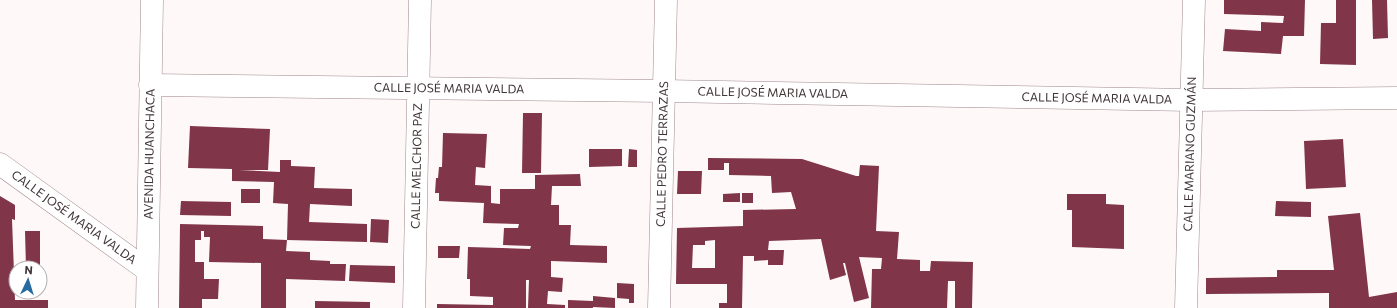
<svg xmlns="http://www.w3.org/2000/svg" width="1397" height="308" font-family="Commissioner,sans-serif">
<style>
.building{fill:#803548;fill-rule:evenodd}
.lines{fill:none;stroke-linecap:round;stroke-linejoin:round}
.minor-casing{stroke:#a0878b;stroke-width:23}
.minor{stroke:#fff;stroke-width:22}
.labels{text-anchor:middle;stroke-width:4;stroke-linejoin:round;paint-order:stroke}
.street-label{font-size:12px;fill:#403537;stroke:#fff}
</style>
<rect width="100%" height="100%" fill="#fef8f9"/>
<path class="building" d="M1224,0h81l-1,36h-21l-2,18 -58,-3 2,-22 36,2v-9l22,1 1,-7 -60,-2z
M1336,0h20v65l-36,-1 1,-41h15z
M1372,0h15l1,38 -15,1z
M523,113h19l-1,60h-19z
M190,126l80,3 -2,41h-29l41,2v-12h11v6l24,1 -1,21 38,1v17l-42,-2 -1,18 58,2v18l-80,-2 -1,11 24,1v8l20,1v3h16l-1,17 -59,-2v29h-25v-45l-52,-1 1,-25h-6v-6h-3v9h-6v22h9v17h15l-1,20h-16v9h-23l1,-84 83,2v13l24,1 1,-36 -15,-1 1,-21 -42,-1v-12l-44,-1z
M443,133l44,1 -2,34 -9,-1 -1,18 16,1v17l9,1v-15h35v-14l45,-1 1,12h-29l-1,19h8v20h12l-1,20 37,1v17l-56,-2v16l12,1 -1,14 -14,-1 -1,13 18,1v3h-37l1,-28h-3v28h-89v-4l56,1v-8l-23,-1v-17h-3l1,-32 62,2 1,-3 -28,-1 1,-17h14l1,-4 -36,-1 1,-20 -45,-2v-8h-4l1,-15h2l1,-11h3z
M1343,139l3,48 -40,2 -2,-48z
M589,149h33v17l-33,1z
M629,149l8,1v17h-9z
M708,158l94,1 54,17h3l1,-11 19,1 -3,65 23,1 -2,27 23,1v11h10l1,-10 42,1 -1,46h-17v-27h-7l-1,27h-76l1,-39h9l1,-11 -23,-1 10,41 -15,4 -9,-39h-2l3,12 -16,5 -9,-41 -52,2 -1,9h16l-1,15h-15v-5l-14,1v-5h-11l-1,52h-23v-5h8v-19h-51l1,-56 66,-2v-16l53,-1 -5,-17 -19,1 -1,-17 -42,-1v-12h-5v7h-16zM715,240v28h-23l1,-23h12v-4z
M678,171h24l-1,23h-24z
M241,189h19v14h-19z
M740,193v9h-17v-8z
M742,193h11v10h-11z
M1067,194h39v10l18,1v44l-52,-2v-37h-5z
M0,196l15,9v15l-3,-1 3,81h33v8h-48z
M181,201l50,1v14l-51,-1z
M1276,201l35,1v15l-36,-1z
M1360,213l9,84 28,-5v16h-68v-15l-123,1v-16l71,-1v-7h57l-6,-54z
M371,219l18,1 -1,23 -18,-1z
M25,231h15v37h-14z
M438,246h22l-1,12h-21z
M350,265l45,1v17l-46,-2z
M617,283l17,1v19h-5v-4l-12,-1z
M593,296l22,2v10l-22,-1v1h-25v-8l25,1z
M315,301l55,1v6h-55z"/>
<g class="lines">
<g class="minor-casing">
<g id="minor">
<path id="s1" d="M150,85l514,6 527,9 206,-2"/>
<path id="s2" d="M0,164l147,106"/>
<path id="s3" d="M147,308l5,-308"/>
<path id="s4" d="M414,308l6,-308"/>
<path id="s5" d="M659,308l7,-308"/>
<path id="s6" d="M1186,308l8,-308"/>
</g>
</g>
<use href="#minor" class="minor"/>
</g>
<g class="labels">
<g class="street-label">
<text dy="4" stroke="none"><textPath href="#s1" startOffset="299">CALLE JOSÉ MARIA VALDA</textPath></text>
<text dy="4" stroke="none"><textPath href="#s1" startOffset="623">CALLE JOSÉ MARIA VALDA</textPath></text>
<text dy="4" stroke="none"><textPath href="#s1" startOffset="947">CALLE JOSÉ MARIA VALDA</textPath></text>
<text dy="4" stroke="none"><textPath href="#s3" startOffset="154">AVENIDA HUANCHACA</textPath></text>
<text dy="4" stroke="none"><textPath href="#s5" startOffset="154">CALLE PEDRO TERRAZAS</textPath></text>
<text dy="4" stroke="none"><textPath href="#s6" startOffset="154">CALLE MARIANO GUZMÁN</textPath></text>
<text dy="4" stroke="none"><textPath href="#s4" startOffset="142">CALLE MELCHOR PAZ</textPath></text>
<text dy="4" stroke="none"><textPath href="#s2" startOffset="91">CALLE JOSÉ MARIA VALDA</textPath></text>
</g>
</g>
<g transform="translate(28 280) rotate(4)"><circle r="19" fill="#ffffff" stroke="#b3aeaf"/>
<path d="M0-3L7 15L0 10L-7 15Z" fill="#276aa0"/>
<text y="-6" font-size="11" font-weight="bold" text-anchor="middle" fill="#403537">N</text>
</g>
</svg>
